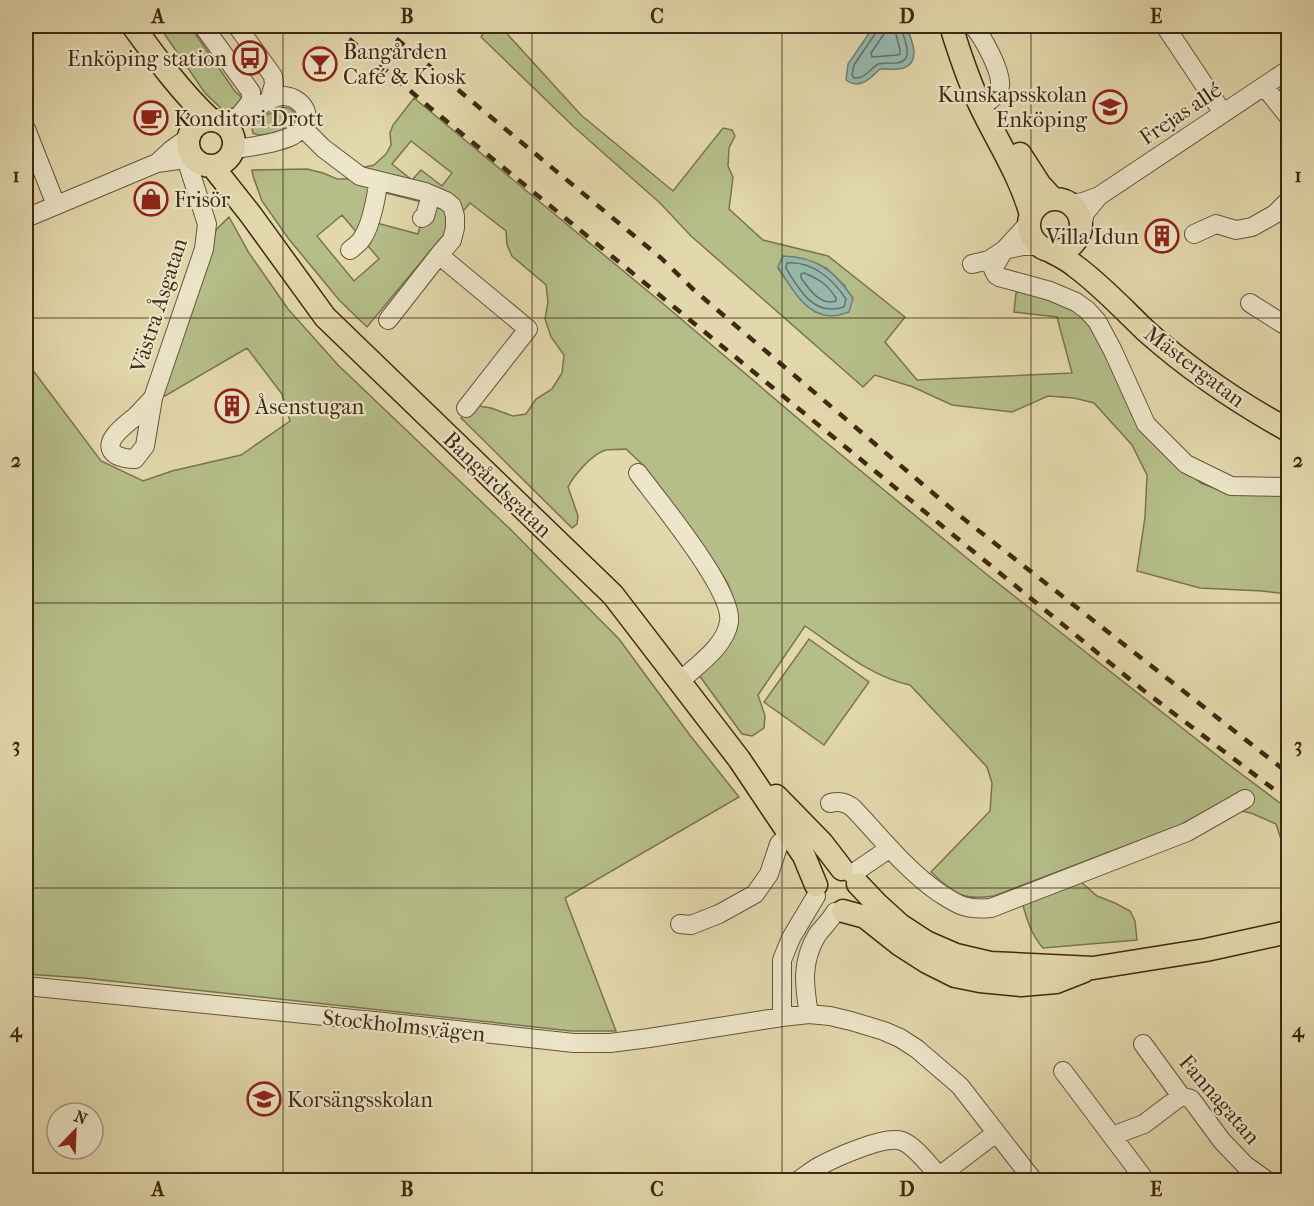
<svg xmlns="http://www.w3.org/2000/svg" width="1314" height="1206" font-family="'IM FELL French Canon',serif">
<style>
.green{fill:#b5be89;stroke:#7a744e;stroke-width:1.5;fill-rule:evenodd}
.water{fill:#96b9af;stroke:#737f71;stroke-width:1.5}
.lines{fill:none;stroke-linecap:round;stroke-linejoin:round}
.shore{stroke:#6a7161;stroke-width:1.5}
.minor-casing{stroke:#67553a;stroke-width:20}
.major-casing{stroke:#3e2913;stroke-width:25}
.minor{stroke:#ede6ca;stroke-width:18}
.major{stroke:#e3d8ad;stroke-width:22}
.rail{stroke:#3e2913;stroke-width:4.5;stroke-dasharray:10 10;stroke-linecap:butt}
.grid{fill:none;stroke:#3e2913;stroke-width:1.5;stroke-opacity:0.55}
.labels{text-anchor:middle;stroke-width:4.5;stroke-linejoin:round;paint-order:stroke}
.poi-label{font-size:22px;fill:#3e2913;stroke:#ede6ca;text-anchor:start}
.street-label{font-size:22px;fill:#3e2913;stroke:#ede6ca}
.neatline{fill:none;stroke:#3e2913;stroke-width:2}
.grid-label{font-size:20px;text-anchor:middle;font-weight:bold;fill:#3e2913}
</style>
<rect width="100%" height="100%" fill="#e3d8ad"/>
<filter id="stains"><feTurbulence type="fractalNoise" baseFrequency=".00333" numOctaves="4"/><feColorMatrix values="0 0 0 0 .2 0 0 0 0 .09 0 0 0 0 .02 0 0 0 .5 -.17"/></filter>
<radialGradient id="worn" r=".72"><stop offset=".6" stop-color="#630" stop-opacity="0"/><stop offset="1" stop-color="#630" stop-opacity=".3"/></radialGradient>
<path class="green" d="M159,26h31l44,64 8,8 -9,13h-9l-19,-18z
M488,26h12l81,89 92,76 50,-63 9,2 3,6 -6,12 -1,18 5,11 -4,32 34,31 65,16 77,61 -20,25 32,38 155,-7 -15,-56 -43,-5 2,-19 9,-3 59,25 98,152 19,16 23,9 64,1v101l-26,-3 -62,-3 -63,-17 8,-54 2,-42 -15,-30 -38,-42 -20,-5 -26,-2 -36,16 -60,-7 -39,-18 -38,-12 -12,12 -172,-151 -31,-33 -86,-76 -93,-90zM783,257l43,11 19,18 -30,26c-16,-13 -26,-28 -37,-44z
M414,98l253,209 155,132 163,134 243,191 60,45v52l-12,-37 -25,-11 -36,-7 -35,19 -186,71c-32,5 -40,-3 -63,-24l59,-61 2,-28 -5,-16 -77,-82c-39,-8 -72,-37 -105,-59l-47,69 7,21 -1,12 -12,8 -10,-2 -46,-63 37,-49 2,-19 -7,-19 -15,-24 -32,-39 -37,-55 -18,-17c-7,1 -14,0 -20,1 -13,3 -32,25 -38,37l10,29 -1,8 -5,4 -111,-110 12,-13 18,3 22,8 13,-2 10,-15 16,-10 10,-16 2,-18 -13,-18 -6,-18 3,-17 -2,-17 -34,-29 -5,-11 -1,-14 -36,-28 -103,124 -27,-26 -52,-63 -26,-37 -9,-25 -1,-6 55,-1 16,4 14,6h12l12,-11 13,-3 12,-11 5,-9 -1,-12 3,-8zM411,141l41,32 -10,13 -21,-16 -9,10 -20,-16zM378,191l48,12 -8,31 -49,-13zM342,215l37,44 -25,22 -37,-45z
M283,107c19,3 15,21 -1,25 -4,2 -10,2 -15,2 -6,1 -8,2 -14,-1l-2,-9 3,-3z
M229,217l20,36 39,56 50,56 173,165 108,109 70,95 50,63 -174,101 51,133h-45l-264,-29 -224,-24 -57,-4v-613l75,100 42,20 29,-10 69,-16 49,-34 -8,-27 -35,-46 -82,48 -5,-2 48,-130 8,-34z
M809,639l60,43 -45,63 -60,-43z
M1080,881l17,15 18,7 15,8 5,10 2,19 -94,8c-12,-14 -16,-28 -21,-46z"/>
<path class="water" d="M874,26h32c5,12 16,35 -2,42 -7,2 -17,1 -24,1 -10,10 -21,21 -34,11l2,-16z
M783,256c35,1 51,15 70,42l-4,14c-6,2 -13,4 -19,4 -26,-2 -39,-29 -52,-49z"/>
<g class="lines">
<path class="shore" d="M878,26l-1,5 -23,34 -2,10 2,3c11,1 16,-9 24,-14 6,-1 13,-1 19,-1 20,-2 5,-27 4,-37
M886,26l-2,8 -13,19 1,4 25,-2 3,-1v-4l-6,-24
M787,263c25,-2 46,16 59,36l-2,8c-30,10 -45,-17 -58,-39z
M804,273c15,6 23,11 32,25v3c-16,5 -27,-12 -35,-23v-4z"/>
<g class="minor-casing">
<path id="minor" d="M203,26l48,66v9l-11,14
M237,26l36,50 1,8 -5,17
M973,26c10,11 29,46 27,60 -1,7 -6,11 -11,15
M1165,26l58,87
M1264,86l24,30
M219,121c11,-2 22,-5 31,-9 11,-5 20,-16 33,-16 15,0 31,16 20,31 -1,3 -8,7 -11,9 -14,7 -42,11 -58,13
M303,128l20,20 37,28 65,16 21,9 6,5 3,10v12l-3,12 -13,15 89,74 -62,79
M26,129l30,76
M157,163l14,-13 17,-12
M1071,204l12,-2 16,-6 189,-126
M26,218l131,-55 35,-5 -3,10 18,56 -3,25 -51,149c-6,6 -11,12 -17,18 -8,7 -38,27 -20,39 6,3 12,4 19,4l10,-13 8,-48
M422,218l3,-2 6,-21
M1082,226l3,-13 14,-17
M1194,234l22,-10 20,6 16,-3 23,-13 13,-13
M350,250c5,-4 10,-7 13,-13 8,-12 14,-42 15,-56
M1004,250l-11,19 3,6 3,2 51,14 26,11 11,8 10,11 16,30 33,73 40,40 45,22 57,1
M1004,250l19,-4h16
M972,264l17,-4 15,-10 25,-27
M1250,303l33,21
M388,320l51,-65
M638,473c20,27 96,118 91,149 -4,25 -32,43 -50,60
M830,803c9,-2 14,-1 22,4 28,29 53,62 86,85 8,5 16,11 25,14 9,3 18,3 28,2l196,-76 58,-33
M852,874l38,-26
M680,924l11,1 28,-11 36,-20 14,-20 10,-30 10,-10
M26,986l358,36 190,21h36l39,-5 133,-21 27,-3 21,2 21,5 33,10 16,7 17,11 43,37 73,94
M809,1014c-5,-29 -8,-52 8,-79 6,-8 13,-14 18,-23
M782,1017v-57l9,-22 25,-42
M1143,1044l38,52 10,3 31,42 23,24 21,15
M1063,1071l82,109
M1112,1136l32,-12 37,-28
M799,1180c6,-4 12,-9 19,-13 16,-9 67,-32 84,-26 12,4 28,25 37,35
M934,1180l62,-47"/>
</g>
<g class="major-casing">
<path id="major" d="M133,26c24,33 48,66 78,94
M951,26c8,26 17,53 29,79 17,36 40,70 51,110
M188 143a23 23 0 1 1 46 0a23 23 0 1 1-46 0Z
M1020,154l20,31 13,14
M213,167l38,48 74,102 288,278 126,164 65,97 12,29
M1029 225a26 26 0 1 1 52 0a26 26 0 1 1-52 0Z
M1052,252c8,4 16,8 23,14 26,19 48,43 71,65 44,39 91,71 142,99
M776,796l46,47 20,26
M858,884l20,21 22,20 26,17 30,13 34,8 103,5 113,-18 82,-18
M843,911l22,6 34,27 28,18 28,14 25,5 41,4 35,-3 28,-11"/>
</g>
<use href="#minor" class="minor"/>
<use href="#major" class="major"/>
<path class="rail" d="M334,26l94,80 715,584 145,110
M381,26l280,232 34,33 265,225 328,257"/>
</g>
<path class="grid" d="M283,26v1154M532,26v1154M782,26v1154M1031,26v1154M26,318h1262M26,603h1262M26,888h1262"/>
<defs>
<g id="bus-ring" transform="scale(1.725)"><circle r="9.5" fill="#ede6ca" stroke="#8f2418" stroke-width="1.5"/><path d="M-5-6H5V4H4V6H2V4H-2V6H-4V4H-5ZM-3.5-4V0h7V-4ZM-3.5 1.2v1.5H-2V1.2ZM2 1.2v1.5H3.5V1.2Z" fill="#8f2418"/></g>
<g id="bar-ring" transform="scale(1.725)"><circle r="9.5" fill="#ede6ca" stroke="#8f2418" stroke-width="1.5"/><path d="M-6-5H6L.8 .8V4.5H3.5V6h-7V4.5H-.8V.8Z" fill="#8f2418"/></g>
<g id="school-ring" transform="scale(1.725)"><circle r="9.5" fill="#ede6ca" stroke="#8f2418" stroke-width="1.5"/><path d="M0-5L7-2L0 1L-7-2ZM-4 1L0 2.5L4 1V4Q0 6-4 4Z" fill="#8f2418"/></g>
<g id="cafe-ring" transform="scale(1.725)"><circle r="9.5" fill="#ede6ca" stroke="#8f2418" stroke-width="1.5"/><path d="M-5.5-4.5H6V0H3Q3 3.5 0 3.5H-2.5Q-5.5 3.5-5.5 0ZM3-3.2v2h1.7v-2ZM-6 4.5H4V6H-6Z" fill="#8f2418"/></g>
<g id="shop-ring" transform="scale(1.725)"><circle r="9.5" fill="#ede6ca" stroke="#8f2418" stroke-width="1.5"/><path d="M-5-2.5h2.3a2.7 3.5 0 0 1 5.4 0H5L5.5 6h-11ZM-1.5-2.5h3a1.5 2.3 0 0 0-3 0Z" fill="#8f2418"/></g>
<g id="building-ring" transform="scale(1.725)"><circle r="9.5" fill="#ede6ca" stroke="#8f2418" stroke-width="1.5"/><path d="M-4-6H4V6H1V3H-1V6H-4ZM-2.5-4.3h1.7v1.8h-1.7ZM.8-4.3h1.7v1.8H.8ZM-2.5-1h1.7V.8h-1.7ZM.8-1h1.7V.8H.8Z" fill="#8f2418"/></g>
</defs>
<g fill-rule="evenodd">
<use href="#bus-ring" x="250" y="58"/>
<use href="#bar-ring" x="320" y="64"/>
<use href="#school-ring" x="1110" y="107"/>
<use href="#cafe-ring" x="151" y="118"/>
<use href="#shop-ring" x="151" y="199"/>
<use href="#building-ring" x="1162" y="236"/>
<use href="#building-ring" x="232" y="406"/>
<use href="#school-ring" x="264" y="1099"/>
</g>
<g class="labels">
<g class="poi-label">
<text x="343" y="59">Bangården<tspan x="343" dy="25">Café &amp; Kiosk</tspan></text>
<text x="227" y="66" text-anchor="end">Enköping station</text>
<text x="1087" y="102" text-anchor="end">Kunskapsskolan<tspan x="1087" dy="25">Enköping</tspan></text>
<text x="174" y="126">Konditori Drott</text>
<text x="174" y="207">Frisör</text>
<text x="1139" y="244" text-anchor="end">Villa Idun</text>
<text x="255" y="414">Åsenstugan</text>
<text x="287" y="1107">Korsängsskolan</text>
</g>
<g class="street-label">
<text transform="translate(1180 113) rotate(-34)" y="8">Frejas allé</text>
<text transform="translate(158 305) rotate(-72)" y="8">Västra Åsgatan</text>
<text transform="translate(1195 366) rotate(37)" y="8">Mästergatan</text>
<text transform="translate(498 484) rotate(44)" y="8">Bangårdsgatan</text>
<text transform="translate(404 1025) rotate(6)" y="8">Stockholmsvägen</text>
<text transform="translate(1220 1099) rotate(49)" y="8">Fannagatan</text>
</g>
</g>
<rect width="1314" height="1206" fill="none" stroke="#e3d8ad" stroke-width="66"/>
<g transform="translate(75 1131) rotate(23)"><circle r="28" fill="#ede6ca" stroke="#a79a81" stroke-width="1.5"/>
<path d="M0-4.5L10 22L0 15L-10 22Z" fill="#8f2418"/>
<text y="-9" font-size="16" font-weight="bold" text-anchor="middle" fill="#3e2913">N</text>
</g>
<rect x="33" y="33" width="1248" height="1140" class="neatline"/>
<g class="grid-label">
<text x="158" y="23">A</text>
<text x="407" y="23">B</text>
<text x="657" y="23">C</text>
<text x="907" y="23">D</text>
<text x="1156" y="23">E</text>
<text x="16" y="182">1</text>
<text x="1298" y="182">1</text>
<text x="16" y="467">2</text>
<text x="1298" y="467">2</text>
<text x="16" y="752">3</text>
<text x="1298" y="752">3</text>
<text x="16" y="1037">4</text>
<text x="1298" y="1037">4</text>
<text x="158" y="1196">A</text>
<text x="407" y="1196">B</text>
<text x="657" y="1196">C</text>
<text x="907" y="1196">D</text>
<text x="1156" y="1196">E</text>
</g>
<rect width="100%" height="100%" filter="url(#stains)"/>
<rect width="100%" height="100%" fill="url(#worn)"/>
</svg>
